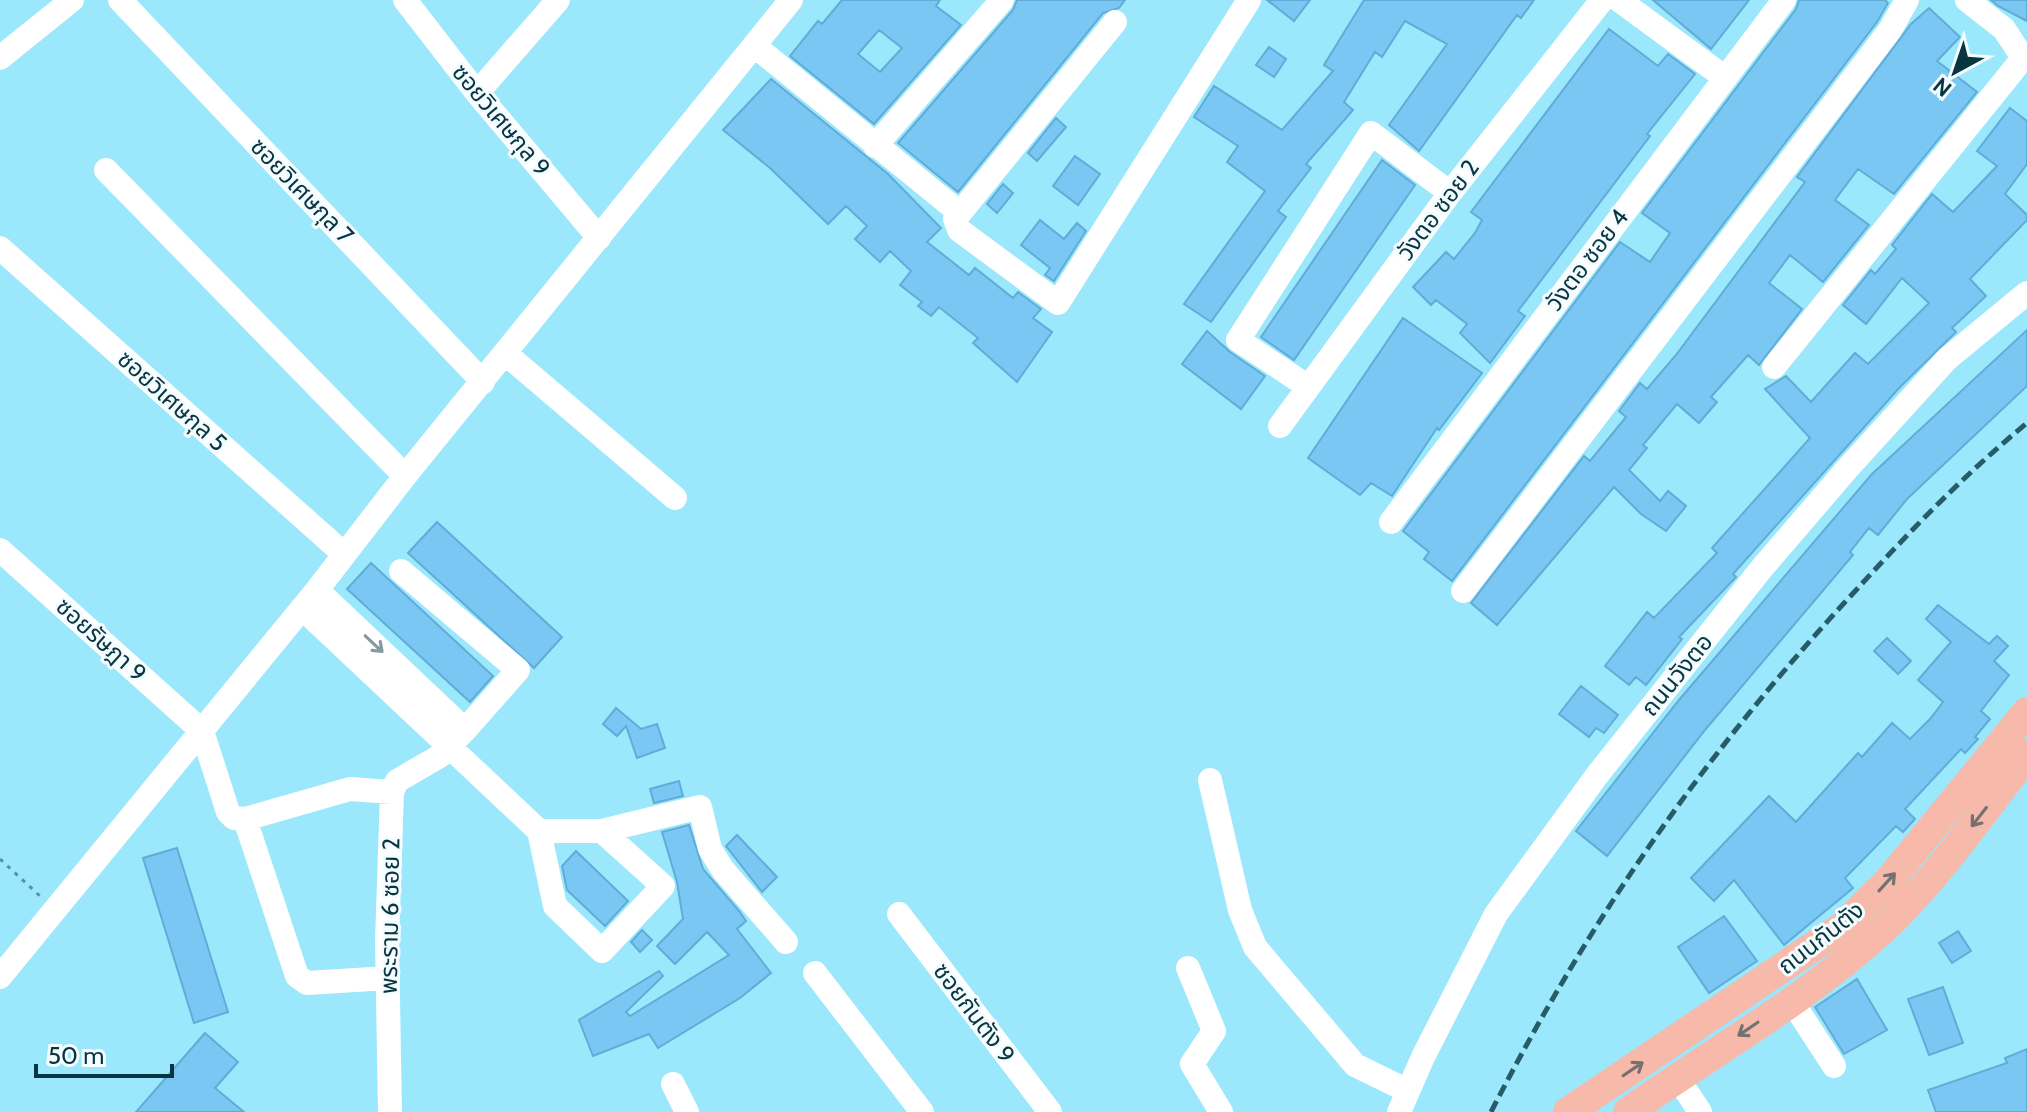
<svg xmlns="http://www.w3.org/2000/svg" width="2027" height="1112" font-family="Cabin,'Noto Sans Thai',sans-serif">
<style>
.building{fill:#7bc7f4;stroke:#60acd8;stroke-width:2;fill-rule:evenodd}
.lines{fill:none;stroke-linecap:round;stroke-linejoin:round}
.path{stroke:#5593a2;stroke-width:3;stroke-dasharray:4 6;stroke-linecap:butt}
.minor{stroke:#fff;stroke-width:24}
.major{stroke:#f7b9aa;stroke-width:30}
.rail{stroke:#275b67;stroke-width:5;stroke-dasharray:12 6;stroke-linecap:butt}
.oneway{stroke:#849aa0}
.oneway2{stroke:#747170}
.labels{text-anchor:middle;stroke-width:6;stroke-linejoin:round;paint-order:stroke}
.street-label{font-size:24px;fill:#083640;stroke:#f4fcff}
</style>
<rect width="100%" height="100%" fill="#9be7fb"/>
<path class="building" d="M842,0h98l-4,6 25,19 -87,99 -84,-68 28,-35 4,3zM879,30l23,18 -22,24 -22,-18z
M1017,0h108l-6,8 -16,5 -145,179 -60,-49 115,-133z
M1267,0h43l-16,21z
M1364,0h170l-13,18 -4,-3 -98,136 -30,-26 58,-81 -42,-23 -23,36 -7,-5 -31,50 9,8 -47,54 5,4 -33,43 8,6 -75,105 -27,-18 81,-113 -38,-29 11,-16 -44,-29 20,-31 68,44 51,-59 -9,-6z
M1653,0h96l-38,49z
M1799,0h86l3,3 -11,19 -425,559 -28,-22 5,-7 -26,-21 217,-289 30,20 20,-29 -28,-20 154,-204z
M1991,0h36v21l-29,-15z
M1929,8l31,29 -23,24 40,31 -83,102 -36,-25 -23,31 34,25 -46,57 -33,-27 -21,28 33,26 -43,56 -11,-10 -37,42 6,5 -18,21 -22,-19 -34,41 4,3 -18,22 31,31 8,-10 18,15 -20,25 -25,-17 -27,-27 -117,138 -26,-22 113,-147 6,5 36,-44 -7,-6 21,-28 7,6 29,-34 129,-173 -8,-5 114,-153z
M1609,29l49,37 10,-12 27,20 -48,60 3,2 -132,175 7,5 -35,47 -30,-30 7,-9 -31,-24 -5,5 -18,-18 33,-35 8,7 21,-26 7,-13 -11,-8z
M1269,47l17,12 -12,18 -18,-12z
M771,79l117,95 53,54 -14,14 42,33 6,-7 38,30 5,-6 23,17 -8,9 19,14 -35,50 -44,-39 5,-5 -39,-31 -8,9 -13,-10 4,-4 -22,-17 11,-14 -21,-20 -10,11 -25,-23 12,-13 -21,-20 -18,18 -58,-56 -47,-38z
M2010,108l17,13v43l-22,30 22,21v5l-57,59 16,17 -34,32 4,4 -56,55 -167,187 3,3 -57,60 3,2 -36,46 -10,-8 -7,8 -24,-19 42,-54 7,6 63,-65 -5,-5 98,-110 -45,-49 21,-13 25,26 44,-49 13,11 61,-61 -27,-25 -36,46 -23,-19 28,-35 4,4 21,-25 -4,-4 40,-51 21,18 44,-46 -20,-15z
M1056,118l10,9 -29,34 -9,-8z
M1075,156l25,18 -22,31 -25,-19z
M1382,160l33,25 -121,175 -33,-23z
M1003,184l10,9 -16,20 -10,-9z
M1040,220l24,19 13,-16 9,8 -32,50 -9,-6 5,-7 -29,-23z
M1403,318l79,55 -43,57 -2,-2 -45,68 -21,-13 -11,12 -52,-37z
M2027,330v56l-120,113 -29,36 -9,-7 -19,24 3,3 -148,175 -98,126 -31,-25 103,-131 193,-226z
M1207,331l23,21 35,24 -24,33 -59,-45z
M437,522l125,115 -28,31 -126,-115z
M371,563l122,113 -23,26 -123,-113z
M1938,605l51,39 8,-8 11,10 -14,15 15,14 -28,36 9,8 -15,18 3,2 -13,14 -4,-4 -56,60 10,10 -12,13 -7,-6 -51,52 8,10 -69,57 -50,-65 -20,21 -23,-23 78,-82 27,26 62,-69 4,4 30,-34 18,16 20,-20 13,-17 -25,-22 33,-38 -25,-23z
M1887,638l24,23 -13,13 -24,-23z
M1581,686l37,29 -14,18 -8,-5 -7,9 -30,-23z
M616,708l25,21 16,-5 8,24 -28,10 -11,-32 -9,10 -14,-12z
M679,781l4,15 -29,7 -4,-14z
M689,825l14,44 37,43 6,9 -9,8 34,44 -31,25 -82,50 -9,-14 -56,22 -14,-36 80,-49 4,5 -37,36 4,4 99,-61 -22,-23 -32,32 -18,-18 26,-27 -6,-37 -15,-50z
M737,835l40,42 -15,15 -36,-46z
M177,848l51,164 -34,11 -51,-165z
M576,851l52,50 -23,25 -38,-36 -5,-24z
M1724,916l33,45 -48,32 -31,-46z
M642,930l10,10 -12,12 -9,-10z
M1958,931l13,20 -19,12 -13,-20z
M1857,979l30,51 -43,24 -29,-47z
M1943,987l20,56 -34,12 -21,-56z
M205,1033l33,29 -23,26 29,24h-108z
M2027,1049v63h-91l-8,-22 79,-27 -2,-5z"/>
<g class="lines">
<path class="path" d="M0,859l41,38"/>
<path class="minor" d="M120,0l363,382
M405,0l72,93 122,145
M1619,0l105,77
M756,47l204,166 155,-191
M0,58l72,-58
M477,93l81,-93
M875,146l127,-146
M106,170l299,306
M960,213l-5,6 4,11 99,73 191,-303
M0,248l344,306
M506,354l169,144
M1774,367l249,-309 -19,-29 -37,-29
M1307,386l-69,-46 133,-207 79,60
M1280,426l170,-233 152,-193
M1391,522l393,-522
M0,550l202,181 26,81 6,6 11,1 105,-30 42,3
M401,571l117,99 -53,60
M317,590l148,140 -25,26 -43,25 -5,11 -5,149 3,171
M1463,591l427,-561 17,-30
M302,608l237,223h63l61,55 -61,65 -47,-45 -16,-75
M1210,780l30,130 15,37 100,118 53,26
M245,819l52,157 10,7 81,-5
M602,831l98,-24 10,42 13,21 63,72
M899,914l151,198
M1188,968l26,63 -22,33 29,48
M815,973l107,139
M0,977l317,-387 88,-114 386,-476
M1791,1000l43,66
M1677,1077l23,35
M673,1084l14,28
M1399,1112l24,-55 73,-143 102,-140 164,-206 85,-99 100,-110 80,-66"/>
<path class="major" d="M1568,1112l273,-184 46,-45 140,-171
M1628,1112c83,-59 176,-111 252,-180 56,-52 100,-116 147,-177"/>
<path class="rail" d="M1491,1112c101,-197 216,-362 367,-524 53,-58 108,-115 169,-165"/>
</g>
<defs><path id="oneway-shaft" d="M-6 0H5M1.5-3L5.5 0L1.5 3" fill="none" stroke-width="1.6" stroke-linecap="round" stroke-linejoin="round" transform="scale(2)"/></defs>
<use class="oneway" href="#oneway-shaft" transform="translate(374 644) rotate(43)"/>
<g class="oneway2">
<use href="#oneway-shaft" transform="translate(1979 817) rotate(128)"/>
<use href="#oneway-shaft" transform="translate(1887 882) rotate(-48)"/>
<use href="#oneway-shaft" transform="translate(1748 1029) rotate(146)"/>
<use href="#oneway-shaft" transform="translate(1633 1069) rotate(-34)"/>
</g>
<g class="labels">
<g class="street-label">
<text transform="translate(501 120) rotate(50)" y="8">ซอยวิเศษกุล 9</text>
<text transform="translate(302 191) rotate(46)" y="8">ซอยวิเศษกุล 7</text>
<text transform="translate(1438 210) rotate(-53)" y="8">วังตอ ซอย 2</text>
<text transform="translate(1587 260) rotate(-53)" y="8">วังตอ ซอย 4</text>
<text transform="translate(172 401) rotate(42)" y="8">ซอยวิเศษกุล 5</text>
<text transform="translate(101 640) rotate(42)" y="8">ซอยรัษฎา 9</text>
<text transform="translate(1677 675) rotate(-51)" y="8">ถนนวังตอ</text>
<text transform="translate(390 916) rotate(-89)" y="8">พระราม 6 ซอย 2</text>
<text transform="translate(1821 938) rotate(-38)" y="8">ถนนกันตัง</text>
<text transform="translate(974 1013) rotate(53)" y="8">ซอยกันตัง 9</text>
</g>
</g>
<g transform="translate(1955 72) rotate(220)" stroke="#f4fcff" stroke-width="6" paint-order="stroke">
<path d="M0-6L14 30L0 20L-14 30Z" fill="#083640"/>
<text y="-12" font-size="22" font-weight="bold" text-anchor="middle" fill="#083640">N</text>
</g>
<path d="M36 1064v12h136v-12" fill="none" stroke="#083640" stroke-width="4"/>
<text x="48" y="1064" font-size="24" fill="#083640" stroke="#f4fcff" stroke-width="6" paint-order="stroke">50 m</text>
</svg>
